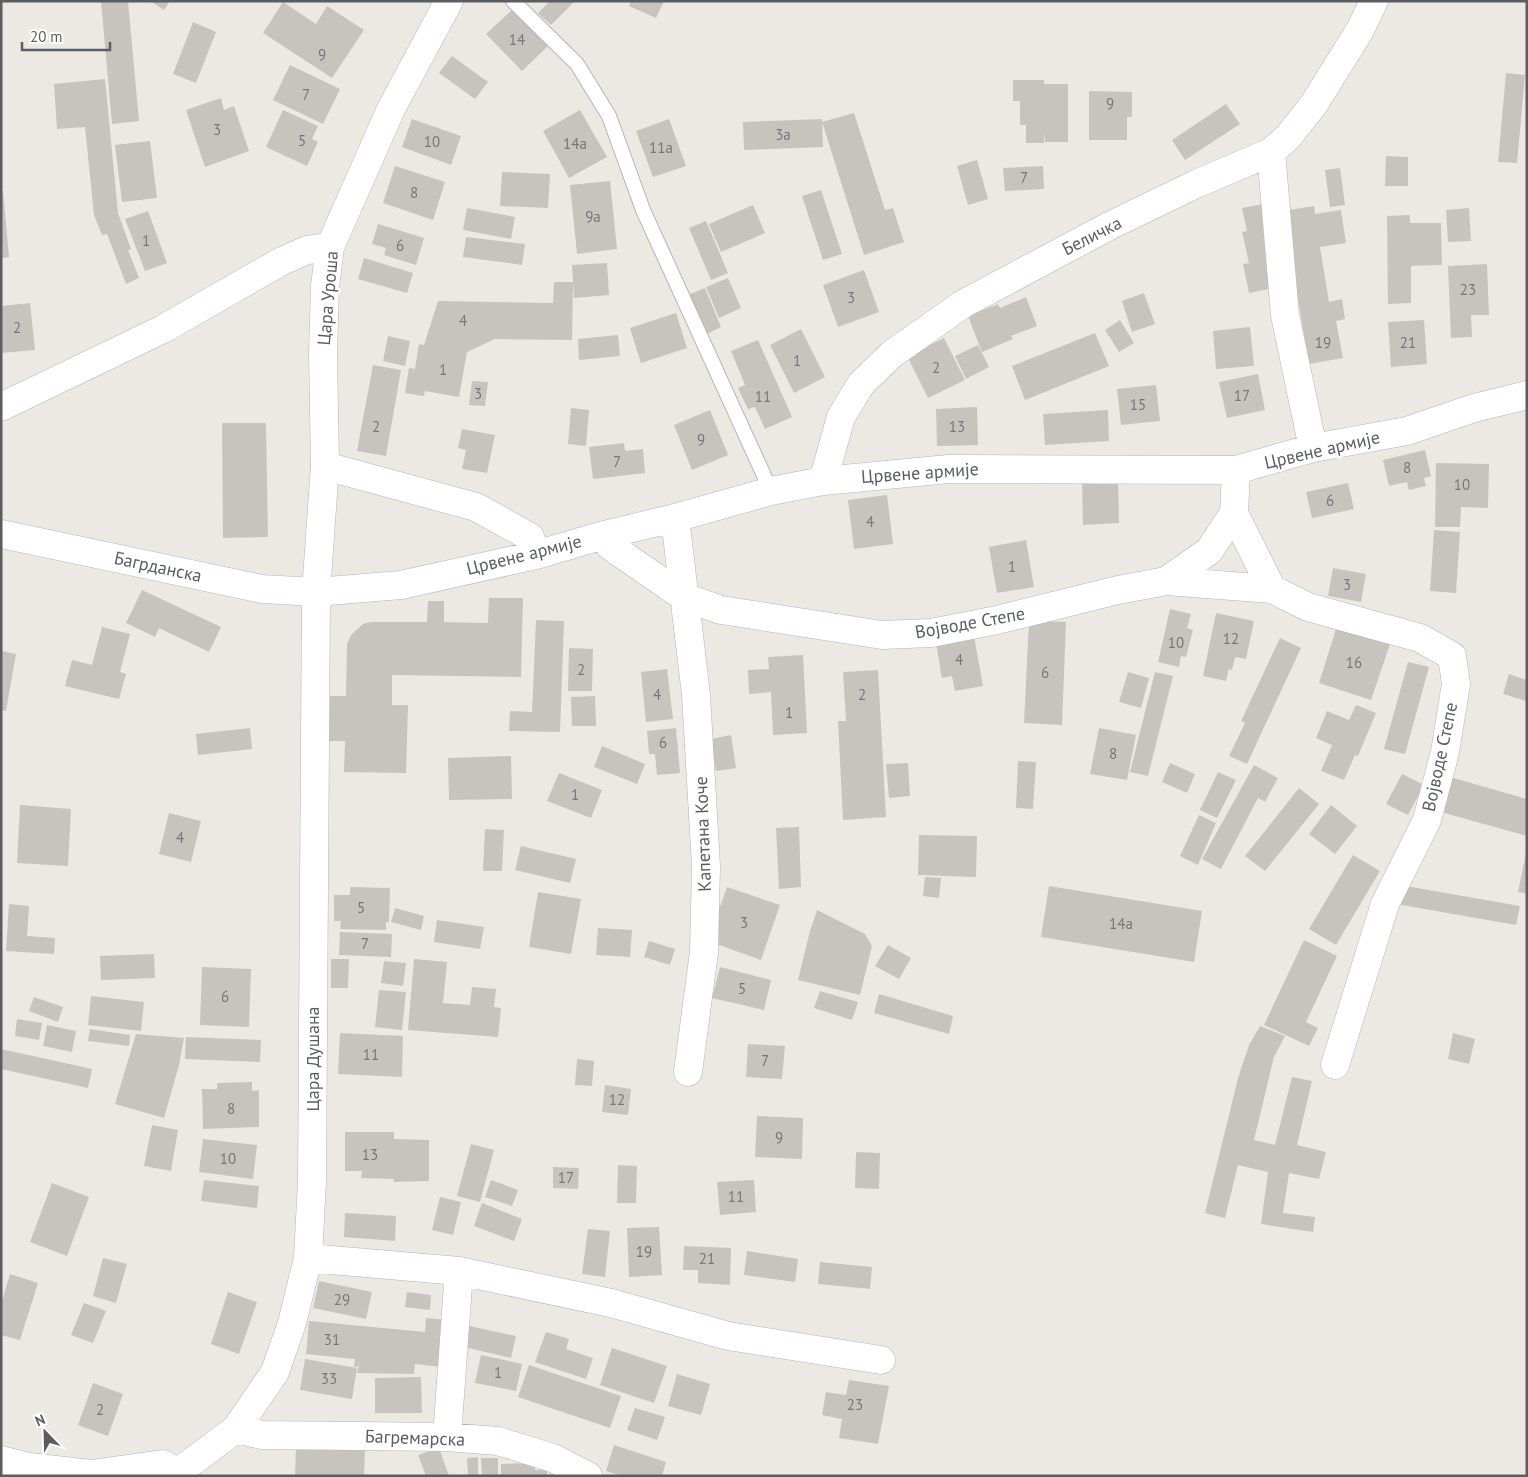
<svg xmlns="http://www.w3.org/2000/svg" width="1528" height="1477" font-family="'PT Sans',sans-serif">
<style>
.building{fill:#c7c4be}
.lines{fill:none;stroke-linecap:round;stroke-linejoin:round}
.lane-casing{stroke:#b2b4b8;stroke-width:16}
.street-casing{stroke:#b2b4b8;stroke-width:29}
.secondary-casing{stroke:#b3b6bb;stroke-width:29}
.lane{stroke:#fff;stroke-width:14}
.street{stroke:#fff;stroke-width:28}
.secondary{stroke:#fff;stroke-width:28}
.labels{text-anchor:middle;stroke-width:5;stroke-linejoin:round;paint-order:stroke}
.number-label{font-size:15px;fill:#757778}
.street-label{font-size:18px;fill:#5a5d61;stroke:#fff}
</style>
<rect width="100%" height="100%" fill="#ece9e2"/>
<path class="building" d="M101,1h27l11,120 -27,3z
M150,1h20l-6,9z
M550,1h23l1,1 -23,23 -13,-12z
M631,1h33l-8,17 -27,-12z
M283,2l33,22 11,-18 37,24 -32,48 -69,-45z
M513,9l35,37 -26,25 -36,-37z
M193,22l23,10 -20,51 -23,-9z
M452,56l36,26 -13,17 -36,-26z
M290,65l50,24 -17,35 -50,-24z
M1506,73l19,2 -8,88 -19,-1z
M105,79l13,134 13,36 -3,1 11,28 -13,6 -19,-50 -5,1 -8,-20 -9,-88 -28,2 -3,-45z
M1013,80h31v4h24v58h-23l-1,-9v10h-18v-18h-6v-24h-7z
M1089,91l43,1v25h-5v23h-38z
M221,98l3,12 10,-4 15,45 -44,16 -19,-57z
M1226,104l14,20 -55,36 -13,-20z
M283,110l35,16 -6,13 6,3 -11,24 -41,-19z
M580,110l27,47 -38,21 -26,-47z
M854,113l31,97 8,-2 11,34 -40,13 -42,-133z
M412,119l49,17 -10,29 -49,-18z
M669,119l17,47 -33,11 -17,-46z
M822,119l1,28 -79,3 -1,-28z
M150,141l7,57 -35,4 -7,-57z
M1386,156l22,1v29h-23z
M977,160l11,39 -20,6 -11,-39z
M395,166l50,16 -12,38 -50,-17z
M1043,166l1,23 -39,2 -2,-23z
M1340,168l5,37 -15,2 -5,-37z
M502,172l48,2 -2,34 -48,-2z
M610,181l7,68 -40,5 -7,-69z
M821,190l21,64 -19,6 -21,-64z
M1,191h2l6,66 -8,1z
M1263,204l10,84 -24,5 -6,-29 6,-1 -7,-31 5,-1 -5,-23z
M753,205l12,28 -44,19 -12,-28z
M1314,206l1,8 26,-4 5,33 -26,4 9,55 13,-3 3,20 -9,2 7,37 -34,6 -26,-153z
M467,208l48,9 -4,22 -48,-9z
M1469,208l2,33 -23,1 -2,-32z
M148,211l19,52 -22,8 -20,-52z
M1410,215v8h31l1,42 -31,1v37l-23,1 -1,-88z
M706,221l22,52 -17,7 -22,-52z
M378,224l46,14 -8,27 -32,-10 2,-7 -14,-4z
M466,237l59,7 -3,21 -59,-8z
M364,258l49,15 -6,20 -49,-14z
M607,263l2,32 -35,3 -2,-33z
M1487,264l2,51h-18l1,22 -21,1 -3,-72z
M864,270l15,42 -41,15 -15,-42z
M728,278l13,30 -22,10 -13,-31z
M554,282h19l-1,58 -77,-1 -28,13 -8,45 -34,-6 -1,5 -19,-3 4,-25 6,1 4,-25 5,1 14,-44 115,2z
M705,288l16,39 -16,8 -17,-40z
M1144,293l11,31 -23,8 -10,-31z
M1026,297l11,29 -26,10 2,3 -31,13 -14,-36 30,-12 2,4z
M30,303l5,47 -34,3v-47z
M676,313l11,35 -46,15 -11,-35z
M1120,320l14,23 -15,9 -14,-22z
M1424,320l3,44 -36,3 -3,-45z
M1250,327l4,39 -38,3 -3,-38z
M801,329l24,48 -31,16 -24,-48z
M1095,333l14,33 -84,34 -13,-34z
M618,335l2,21 -41,4 -1,-21z
M388,336l22,5 -5,25 -22,-5z
M944,338l21,42 -37,18 -21,-42z
M758,340l34,77 -27,12 -10,-22 -7,2 -10,-21 7,-3 -14,-34z
M978,345l11,22 -23,12 -11,-23z
M373,365l28,5 -15,86 -29,-5z
M1258,374l7,36 -38,8 -8,-36z
M472,381l16,1 -3,24 -16,-1z
M1156,385l4,36 -39,4 -4,-36z
M977,407l1,38 -41,1 -1,-37z
M571,408l18,2 -3,36 -18,-2z
M710,410l18,45 -36,15 -18,-45z
M1108,410l1,31 -64,4 -2,-31z
M222,423h44l2,114 -45,1z
M462,429l33,6 -8,38 -25,-4 4,-19 -8,-2z
M624,443l1,8 18,-2 2,24 -52,6 -4,-32z
M1425,450l6,26 -7,2 2,8 -17,4 -2,-8 -18,4 -6,-26z
M1436,463l53,1 -1,44 -27,-1 -1,20h-25z
M1118,476l1,47 -36,2 -1,-47z
M1348,483l6,26 -42,9 -6,-26z
M887,495l6,49 -39,5 -6,-49z
M1434,530l26,2 -4,61 -26,-2z
M1026,540l8,47 -37,6 -8,-46z
M1333,568l33,6 -5,28 -33,-6z
M142,590l79,37 -12,25 -50,-24 -4,9 -29,-14z
M489,598h34l-2,79 -129,-2v30h16l-2,68 -62,-1 1,-31h-16l1,-45h16l1,-52 4,-9 12,-11 8,-2h56l1,-21h16v21l44,1z
M1170,609l21,5 -4,14 6,2 -7,27 -5,-1 -2,11 -21,-5z
M1216,613l38,8 -8,38 -11,-2 -3,13 -3,-1 -3,12 -23,-5z
M536,620l28,1 -4,111 -51,-1 1,-20 22,1z
M1029,621l37,1 -4,103 -38,-2z
M1337,626l53,18 -19,56 -52,-17z
M102,627l28,7 -10,38 6,2 -7,25 -54,-13 7,-26 20,5z
M974,636l9,50 -28,5 -3,-15 -10,2 -6,-35z
M1280,638l21,10 -54,116 -18,-8 16,-33 -4,-2z
M569,648l24,1 -1,42h-24z
M1,651l15,3 -10,57 -5,-1z
M803,655l4,78 -34,2 -2,-43 -22,2 -1,-24 21,-1 -1,-12z
M1408,662l21,5 -24,87 -21,-5z
M667,669l6,50 -27,3 -5,-50z
M878,670l8,147 -43,3 -5,-99h8l-3,-49z
M1128,672l21,6 -8,30 -22,-6z
M1155,672l18,4 -25,100 -18,-4z
M1509,674l18,6v21l-24,-7z
M595,696l1,30h-24l-1,-29z
M1356,705l20,8 -18,43 -3,-1 -11,25 -23,-9 11,-26 -16,-7 11,-27 22,9z
M250,728l2,21 -54,6 -2,-21z
M676,728l4,45 -23,2 -2,-21h-6l-2,-23z
M1099,728l37,7 -9,45 -37,-6z
M731,735l5,33 -20,3 -5,-32z
M602,746l43,18 -8,20 -43,-17z
M511,756l1,43 -63,1 -1,-42z
M1018,761l18,1 -3,47 -17,-1z
M908,763l2,33 -21,2 -3,-34z
M1170,763l25,11 -8,19 -25,-11z
M1254,765l24,13 -13,24 -7,-4 -37,71 -19,-10z
M1218,772l18,8 -19,38 -17,-8z
M559,773l43,17 -11,28 -44,-17z
M1402,774l22,11 -16,30 -22,-11z
M1450,777l77,22v37l-86,-24z
M1299,788l20,16 -54,67 -20,-15z
M20,805l51,4 -3,57 -51,-3z
M1331,805l26,21 -22,28 -26,-20z
M169,813l32,8 -10,41 -32,-8z
M1199,815l17,8 -18,42 -18,-9z
M799,827l2,60 -22,2 -3,-61z
M485,829l19,1 -2,41h-19z
M919,835l58,1 -1,41 -58,-2z
M521,846l55,13 -6,24 -55,-13z
M1526,853h1v41l-9,-2z
M1353,855l27,16 -44,74 -27,-16z
M925,877l16,1 -2,20 -16,-2z
M1400,885l120,21 -4,19 -120,-21z
M1049,886l153,25 -8,51 -153,-25z
M350,887l40,1 -1,34h-3v8l-46,-1 1,-8h-7v-26h16z
M727,887l53,18 -19,55 -53,-19z
M538,892l43,7 -10,55 -42,-7z
M9,904l20,2 -2,30 28,2 -1,16 -48,-3z
M395,908l29,8 -3,14 -30,-8z
M817,910l48,24 7,12 -12,49 -62,-15 12,-49z
M437,920l47,7 -4,22 -46,-7z
M598,928l34,2 -2,27 -34,-2z
M340,932l52,2 -1,23 -52,-2z
M1304,940l33,16 -31,66 12,6 -9,18 -45,-21z
M649,941l26,8 -5,16 -26,-8z
M888,945l23,13 -12,21 -24,-13z
M154,954l1,24 -54,2 -1,-24z
M331,959h18l-1,29h-17z
M414,959l33,3 -4,41 27,2 2,-18 24,2 -2,18 7,1 -3,29 -90,-7z
M384,961l22,2 -3,23 -22,-3z
M202,967l49,2 -2,58 -49,-2z
M720,967l51,13 -7,30 -52,-12z
M379,990l27,2 -4,38 -27,-3z
M820,991l38,11 -6,18 -38,-12z
M879,994l74,22 -4,18 -75,-21z
M91,996l53,6 -3,29 -53,-6z
M34,997l29,10 -5,15 -29,-11z
M17,1019l25,4 -3,17 -24,-4z
M47,1025l29,6 -4,21 -29,-6z
M1260,1026l25,10 -11,21 -20,83 21,5 17,-68 20,4 -15,64 29,7 -7,27 -30,-6 -6,40 32,4 -2,15 -52,-8 7,-52 -30,-7 -13,53 -20,-5 33,-135 11,-33z
M90,1029l40,6 -1,11 -41,-5z
M340,1033l63,3 -1,41 -64,-3z
M1453,1033l22,6 -6,25 -21,-5z
M136,1034l48,4 -5,27 -15,53 -49,-14z
M186,1037l75,3 -1,22 -75,-3z
M748,1044l37,2 -3,33 -36,-2z
M1,1049l91,20 -4,19 -87,-19z
M577,1059l17,2 -2,25 -17,-1z
M252,1082v9l7,-1v37l-56,2 -1,-40h15v-6z
M605,1085l26,4 -3,26 -26,-3z
M757,1116l46,2 -1,41 -47,-2z
M152,1125l26,5 -7,41 -27,-5z
M345,1132h49v7l35,1v41l-35,1v-3l-33,-1 1,-7h-17z
M203,1139l54,6 -4,34 -54,-7z
M471,1144l23,6 -14,52 -23,-6z
M856,1152l24,1 -1,36 -24,-1z
M618,1165l19,1 -1,37h-19z
M553,1167l26,1 -1,21 -25,-1z
M204,1180l55,6 -2,22 -56,-7z
M491,1180l27,10 -6,16 -27,-9z
M754,1180l2,32 -36,3 -3,-33z
M52,1183l37,14 -22,59 -37,-14z
M440,1197l21,5 -8,33 -21,-5z
M482,1203l40,16 -8,22 -40,-15z
M345,1213l51,3 -1,25 -51,-4z
M659,1227l3,48 -33,2 -2,-49z
M588,1229l22,2 -5,46 -23,-3z
M684,1246l47,2 -1,37 -32,-2v-13h-15z
M747,1251l51,8 -3,23 -51,-7z
M103,1258l24,6 -11,39 -23,-7z
M820,1262l52,5 -2,22 -52,-5z
M10,1274l28,9 -18,57 -19,-5v-31z
M319,1281l53,11 -6,27 -53,-11z
M228,1292l29,10 -18,52 -28,-10z
M407,1292l24,3 -1,15 -25,-3z
M84,1303l22,8 -13,32 -22,-8z
M426,1318l21,2 -5,47 -27,-3 -1,10 -57,-1 2,-9 -2,3h-3l1,-8 -49,-5 3,-33 116,11z
M469,1326l47,10 -5,22 -47,-11z
M546,1332l23,7 -3,10 27,9 -7,21 -51,-17z
M612,1348l55,18 -13,37 -54,-18z
M481,1355l41,9 -6,27 -41,-8z
M305,1359l52,9 -5,31 -52,-9z
M529,1365l92,31 -11,32 -92,-31z
M677,1374l33,10 -9,31 -33,-9z
M421,1377l1,36h-47v-35z
M849,1380l40,6 -11,58 -39,-6 3,-19 -20,-4 4,-23 20,3z
M93,1383l30,11 -15,42 -30,-11z
M635,1408l30,9 -8,23 -30,-10z
M614,1445l52,17 -4,14h-40l-16,-5z
M296,1446l69,3 -1,27h-69z
M439,1448l10,28h-23l-8,-21z
M478,1457v19h-10l-1,-18z
M481,1458h17v18h-16z
M535,1463v7l12,-1v7h-46v-12z"/>
<g class="lines">
<g class="lane-casing">
<path id="lane" d="M513,1l64,63 32,52 34,94 128,281"/>
</g>
<g class="street-casing">
<path id="street" d="M1271,152l14,163 28,133
M1,407l162,-78 117,-67 27,-12 23,-3
M325,466l151,41 54,30 6,18
M823,481l18,-64 20,-33 31,-30 71,-50 148,-79 85,-41 75,-32 17,-15 26,-33 46,-74 14,-29
M1234,513l38,76
M675,518l21,177 10,171 -2,86 -16,120
M604,535l6,11 74,51 37,13 161,25 49,-2 66,-13 121,-30 48,-9 43,-30 25,-38 2,-43
M1166,581l106,8 36,18 112,31 32,18 4,28 -11,68 -18,68 -42,84 -50,161
M308,1258l151,13 152,32 117,33 153,24
M236,1429l26,6 185,2 51,4 55,17 35,18
M447,1437l12,-166
M1,1460l28,7 62,7 72,-10 14,8
M173,1476l63,-47 39,-57 17,-49 16,-65 4,-77 4,-589 85,-7 135,-30 68,-20 71,-17 96,-27 52,-10 126,-12 287,1 77,-22 94,-17 67,-23 53,-13"/>
</g>
<g class="secondary-casing">
<path id="secondary" d="M1,534l261,55 54,3 9,-126 -2,-113 2,-67 5,-39 61,-138 58,-108"/>
</g>
<use href="#lane" class="lane"/>
<use href="#street" class="street"/>
<use href="#secondary" class="secondary"/>
</g>
<g class="labels">
<g class="number-label">
<text x="517" y="45">14</text>
<text x="322" y="60">9</text>
<text x="306" y="100">7</text>
<text x="1110" y="109">9</text>
<text x="217" y="135">3</text>
<text x="783" y="140">3a</text>
<text x="302" y="146">5</text>
<text x="432" y="147">10</text>
<text x="575" y="149">14a</text>
<text x="661" y="153">11a</text>
<text x="1024" y="183">7</text>
<text x="414" y="198">8</text>
<text x="593" y="222">9a</text>
<text x="146" y="246">1</text>
<text x="400" y="251">6</text>
<text x="1468" y="295">23</text>
<text x="851" y="303">3</text>
<text x="463" y="326">4</text>
<text x="17" y="333">2</text>
<text x="1323" y="348">19</text>
<text x="1408" y="348">21</text>
<text x="797" y="366">1</text>
<text x="936" y="373">2</text>
<text x="443" y="375">1</text>
<text x="478" y="399">3</text>
<text x="1242" y="401">17</text>
<text x="763" y="402">11</text>
<text x="1138" y="410">15</text>
<text x="376" y="432">2</text>
<text x="957" y="432">13</text>
<text x="701" y="445">9</text>
<text x="617" y="467">7</text>
<text x="1407" y="473">8</text>
<text x="1462" y="490">10</text>
<text x="1330" y="506">6</text>
<text x="870" y="527">4</text>
<text x="1012" y="572">1</text>
<text x="1347" y="590">3</text>
<text x="1231" y="644">12</text>
<text x="1176" y="648">10</text>
<text x="959" y="665">4</text>
<text x="1354" y="668">16</text>
<text x="581" y="675">2</text>
<text x="1045" y="678">6</text>
<text x="657" y="700">4</text>
<text x="862" y="700">2</text>
<text x="789" y="718">1</text>
<text x="663" y="748">6</text>
<text x="1113" y="759">8</text>
<text x="575" y="800">1</text>
<text x="180" y="843">4</text>
<text x="361" y="913">5</text>
<text x="744" y="928">3</text>
<text x="1121" y="929">14a</text>
<text x="365" y="949">7</text>
<text x="742" y="994">5</text>
<text x="225" y="1002">6</text>
<text x="371" y="1060">11</text>
<text x="765" y="1066">7</text>
<text x="617" y="1105">12</text>
<text x="231" y="1114">8</text>
<text x="779" y="1143">9</text>
<text x="370" y="1160">13</text>
<text x="228" y="1164">10</text>
<text x="566" y="1183">17</text>
<text x="736" y="1202">11</text>
<text x="644" y="1257">19</text>
<text x="707" y="1264">21</text>
<text x="342" y="1305">29</text>
<text x="332" y="1345">31</text>
<text x="498" y="1378">1</text>
<text x="329" y="1384">33</text>
<text x="855" y="1410">23</text>
<text x="100" y="1415">2</text>
</g>
<g class="street-label">
<text transform="translate(1092 236) rotate(-27)" y="6">Беличка</text>
<text transform="translate(328 298) rotate(-85)" y="6">Цара Уроша</text>
<text transform="translate(1322 450) rotate(-13)" y="6">Црвене армије</text>
<text transform="translate(920 473) rotate(-4)" y="6">Црвене армије</text>
<text transform="translate(524 555) rotate(-14)" y="6">Црвене армије</text>
<text transform="translate(158 567) rotate(12)" y="6">Багрданска</text>
<text transform="translate(970 623) rotate(-10)" y="6">Војводе Степе</text>
<text transform="translate(1440 757) rotate(-78)" y="6">Војводе Степе</text>
<text transform="translate(703 834) rotate(-92)" y="6">Капетана Коче</text>
<text transform="translate(313 1059) rotate(-90)" y="6">Цара Душана</text>
<text transform="translate(415 1438) rotate(2)" y="6">Багремарска</text>
</g>
</g>
<rect width="1528" height="1477" fill="none" stroke="#5a5d61" stroke-width="5"/>
<g transform="translate(45 1432) rotate(337)" stroke="#ffffff" stroke-width="4" paint-order="stroke">
<path d="M0-4L9 19L0 12L-9 19Z" fill="#5a5d61"/>
<text y="-8" font-size="14" font-weight="bold" text-anchor="middle" fill="#5a5d61">N</text>
</g>
<path d="M22 42v8h88v-8" fill="none" stroke="#5a5d61" stroke-width="2.5"/>
<text x="30" y="42" font-size="15" fill="#5a5d61" stroke="#ffffff" stroke-width="4" paint-order="stroke">20 m</text>
</svg>
